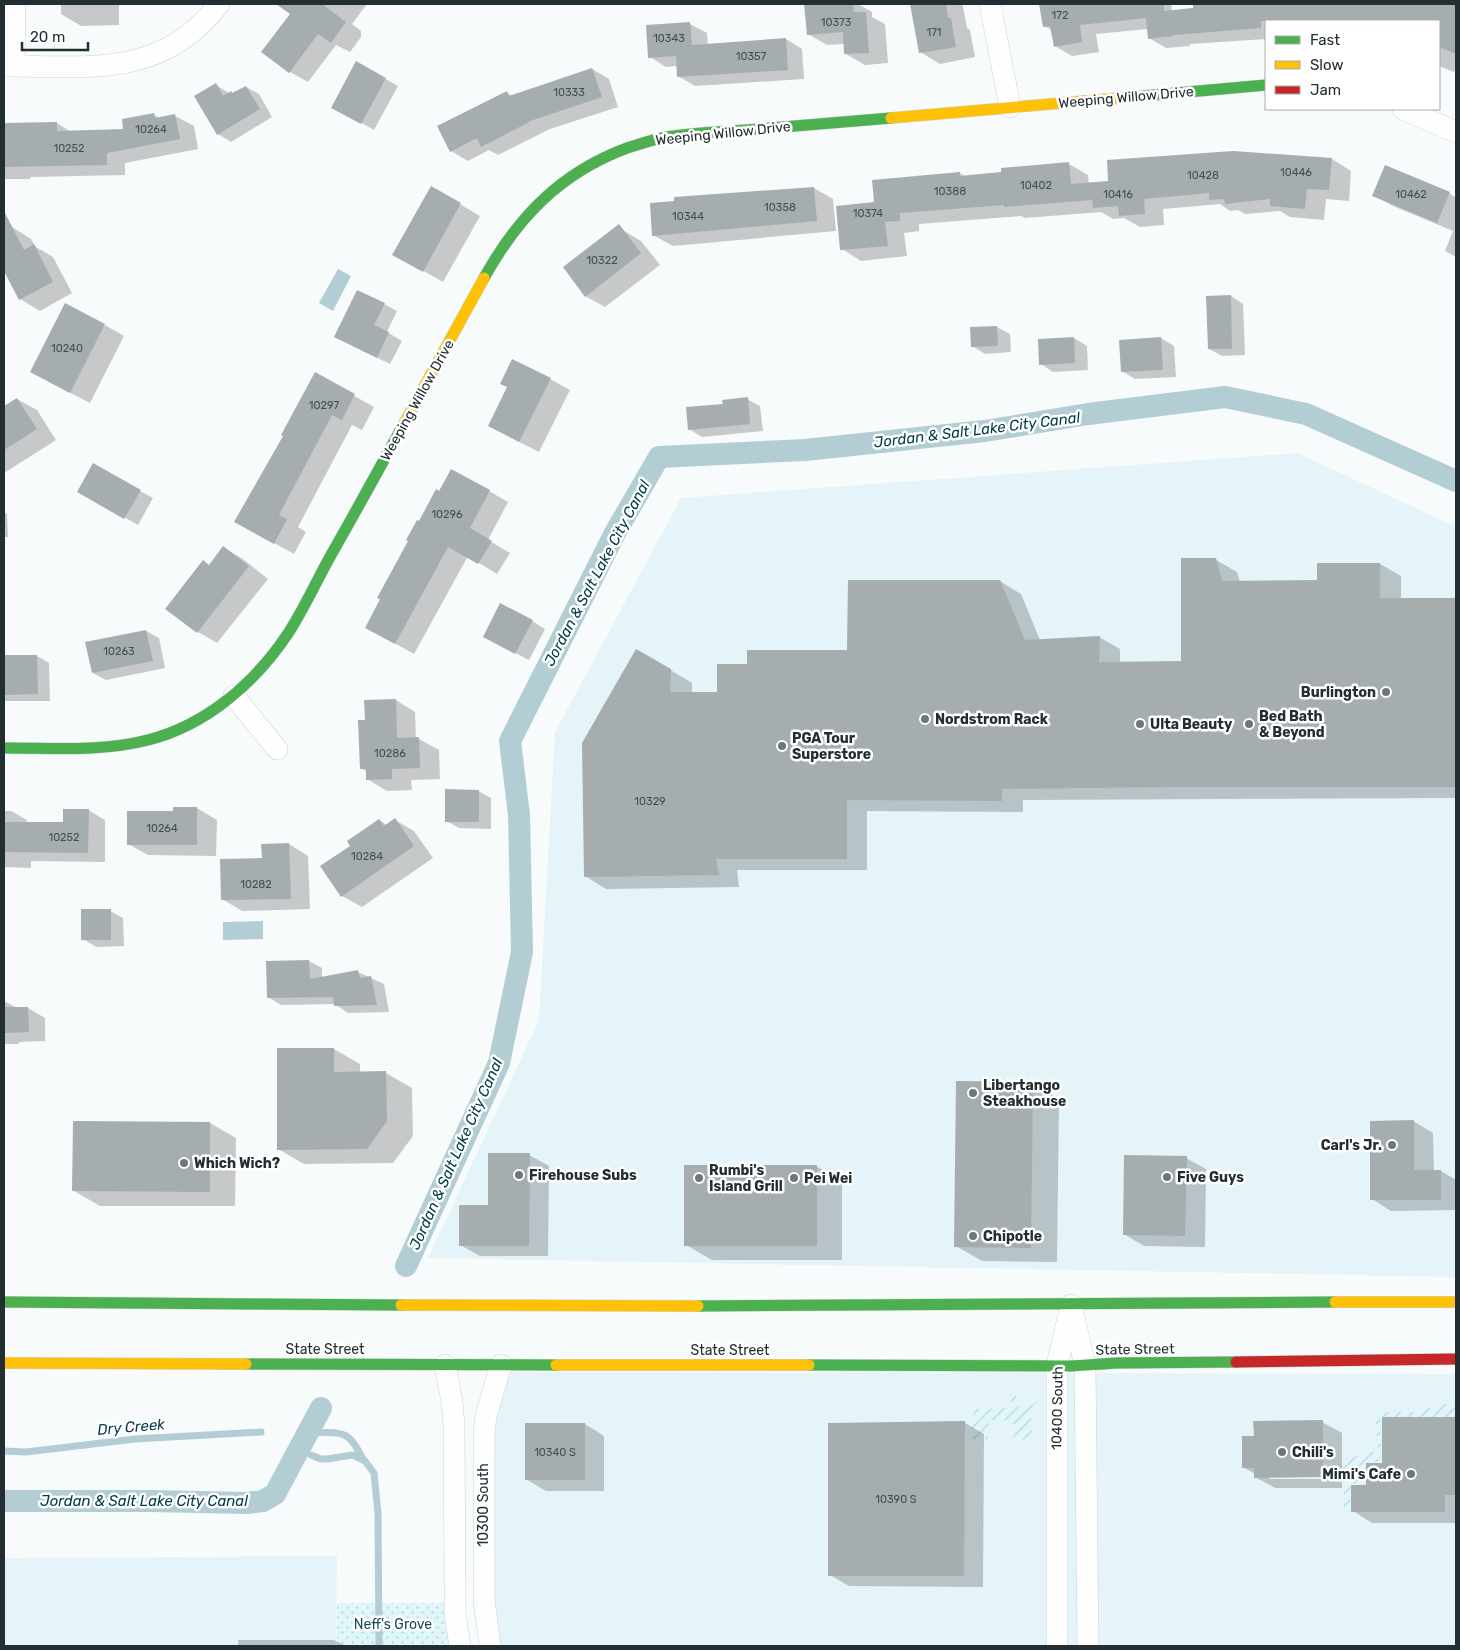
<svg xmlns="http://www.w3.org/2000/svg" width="1460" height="1650" font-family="Rubik,sans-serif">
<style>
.built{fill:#e5f4f8}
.grass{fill:url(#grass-dots)}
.garden{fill:url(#garden-furrows)}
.water{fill:#b2cdd4}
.shadow{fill:#0003;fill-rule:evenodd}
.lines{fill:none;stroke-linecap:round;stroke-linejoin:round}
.stream{stroke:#b2cdd4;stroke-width:7}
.canal{stroke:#b2cdd4;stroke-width:22}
.building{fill:#a6adaf}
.street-casing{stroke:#cbd3d4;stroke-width:22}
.fast-casing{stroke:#cbd3d4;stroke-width:12}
.slow-casing{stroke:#cbd3d4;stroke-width:12}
.jam-casing{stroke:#cbd3d4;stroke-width:12}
.street{stroke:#fefeff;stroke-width:21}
.fast{stroke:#4caf50;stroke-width:11}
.slow{stroke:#ffc107;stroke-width:11}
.jam{stroke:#c62828;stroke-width:11}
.poi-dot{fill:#6d7678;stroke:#fff;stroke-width:2}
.labels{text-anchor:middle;stroke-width:5;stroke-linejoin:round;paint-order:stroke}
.number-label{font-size:11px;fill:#434e50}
.street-label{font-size:14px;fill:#222e31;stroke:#fff}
.poi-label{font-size:14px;font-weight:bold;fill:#222e31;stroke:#fff;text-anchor:start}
.park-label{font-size:14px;fill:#184d59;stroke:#fff}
.water-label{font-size:15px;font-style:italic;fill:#003b46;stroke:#fff}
</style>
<defs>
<pattern id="grass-dots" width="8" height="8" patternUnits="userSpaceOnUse" patternTransform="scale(1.25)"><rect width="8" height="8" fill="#dff6fb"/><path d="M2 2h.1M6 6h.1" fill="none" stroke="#bfd3d8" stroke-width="1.8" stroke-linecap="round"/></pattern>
<pattern id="garden-furrows" width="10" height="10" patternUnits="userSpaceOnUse" patternTransform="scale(1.25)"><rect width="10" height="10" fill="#dff6fb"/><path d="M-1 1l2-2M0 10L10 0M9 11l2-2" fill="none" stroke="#bfd3d8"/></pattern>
</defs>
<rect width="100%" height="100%" fill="#f8fbfc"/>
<path class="built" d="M1298,453l158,74v750l-1028,-19 111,-238 16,-288 126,-234z
M494,1372l962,2v272h-966z
M337,1556l-1,90h-332v-88z"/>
<path class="grass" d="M337,1603h108l2,34 3,9h-113z"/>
<path class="garden" d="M1011,1394l5,1 3,13 5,2 15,-10 3,7 -11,7 1,25 -19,1v-20h-24l-1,19h-17l1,-20 3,-10 37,-1z
M1445,1404l11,3v10h-76l1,44 -2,-3 -4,-46h38z
M1371,1448l9,14h-15l-1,21h-14v28h-6l-1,-51 17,-5z"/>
<path class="water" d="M338,269l13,7 -18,35 -14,-8z
M263,921v18l-40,1v-18z"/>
<path class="shadow" d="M61,4h58v21l-38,1 -20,-12z
M289,4h78l-15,20 9,7v6l-11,15 -14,-7 -28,37 -18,-10 -27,-20 29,-38 -7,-5z
M806,4h52l14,8v5l13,7 3,39 -23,2 -19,-11 -1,-10 -18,1 -19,-11z
M912,4h49l2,2 4,22 3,2 5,27 -35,7 -20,-12z
M1041,4h130l1,7 22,-2v-5h256l6,2v60l-2,6 -15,-6v-45h-173v18l-76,5v2l-24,2 -17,-10 -1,-9 -52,5 3,18 -27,4 -17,-10 -3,-16 -8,-4z
M690,24l17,9 1,12 78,-6 16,10 2,30 -109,7 -17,-10 -1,-10 -11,1 -16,-10 -2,-30z
M357,63l41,23 -24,44 -41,-23z
M592,69l17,10 9,28 -68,22 -52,26 -9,-5 -21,11 -17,-10 56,-58 5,3z
M216,85l13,8 2,-1 3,2 12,-7 13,7 13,23 -41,25 -13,-8z
M154,115l6,3 15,-2 19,10 4,23 -73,14v12l-95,2v2h-26v-56h53l14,9 54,-2z
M1332,159l19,12 -2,30 -23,-2 -2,21 -34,-3 -10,-6 -35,3 -7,-4 -8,1 -10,-7 -57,5 1,16 -24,2 -16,-9 -11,1 -12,-7 -76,6 -4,-2 -102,8v7l-15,2 3,23 -46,5 -19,-12 33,-46 85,-30 6,4 103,-13 19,11 1,9z
M814,188l19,11 3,32 -163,15 -20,-11z
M436,190l44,26 -37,66 -49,-28z
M1449,193l7,5v59l-11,-6 8,-20 -60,-25 -19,-11z
M12,227l19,12 5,8 17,10 19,36 -32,18 -20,-12 -16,-30v-37z
M621,229l20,12 19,24 -55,42 -20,-11z
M1231,296l12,8 2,51 -23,1 -13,-7z
M384,304l13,7 -10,21 15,9 -12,23 -41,-20z
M105,325l19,11 -34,67 -39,-20z
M997,327l13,7 1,18 -26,2 -13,-8 -1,-18z
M1074,338l13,8 1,24 -35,2 -12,-8z
M1161,338l13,8 2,31 -41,2 -13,-8z
M315,374l59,33 -12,23 -10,-5 -54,102 8,5 -12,22 -58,-32 48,-86z
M550,379l20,11 -31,62 -50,-26z
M17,399l20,11 19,30 -52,33v-66z
M747,399l13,7 3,25 -61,6 -13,-8 35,-24z
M93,465l60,33 -15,27 -60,-34z
M489,491l19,11 -20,38 22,13 -13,21 -29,-18 -54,98 -29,-16 55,-146z
M4,512l3,2 1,23h-4z
M224,548l19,11 25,20 -51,64 -19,-11 12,-66z
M1216,560l21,12 3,10 78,-1 62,-17 21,12v23h55v199l-433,2v12l-156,-1v59h-130l2,17 -133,2 -21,-13 52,-226 55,33v10h26l31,-28 99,-14 152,-70 21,13 19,46 59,-3 21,12v14l62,-1z
M532,621l13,8 -16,31 -32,-16z
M146,631l13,7 6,30 -59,12 -13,-7z
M4,656h33l12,7 1,38h-46z
M396,700l19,12 1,27h3l20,11 1,29 -29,1 1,10 -25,1 -20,-12v-7l-6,-4 5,-47z
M478,791l13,7v31l-32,-1 -13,-7z
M174,808h23l20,12 -1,36 -68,-1 -20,-11 46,-31z
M88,810l17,10v42l-74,-1v7l-27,-1v-56h7l16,9v3l37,1z
M379,820l8,5 8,-5 19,11 19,27 -71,49 -20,-11 10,-50z
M289,844l19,12 2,53 -68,2 -20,-12 41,-39z
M110,911l13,7 1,28 -28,1 -13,-8z
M309,961l13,7v10l36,-6 26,12 5,28 -41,1 -13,-9 -54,1 -13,-8v-35z
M4,1001l13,7h11l17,10v23l-26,1v2h-15z
M334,1049l26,15v9h26l26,15 1,48 -20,27 -89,1 -26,-15z
M1033,1084l26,15 -2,163 -75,-1 -26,-15z
M1413,1121l20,12 1,38h7l15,9v30l-65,1 -19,-12z
M210,1123l26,15 -1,68h-135l-26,-15z
M529,1155l20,11 -1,90h-68l-20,-11z
M1186,1158l20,11 -1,78 -61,-1 -20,-12z
M816,1166l26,15v79h-130l-26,-15z
M1384,1418h72v105h-84l-19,-12 15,-25 16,-21z
M1322,1422l20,11v55h-67l-20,-11v-3l-12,-7 12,-30zM1268,1476h61v3h-59z
M965,1423l19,11 -1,153 -134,-1 -19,-11z
M585,1424l19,12v55h-58l-20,-12z
M238,1640h96l12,6h-108z"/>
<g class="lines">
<path class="stream" d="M308,1433c11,0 32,-3 41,5 6,5 10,14 14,21
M4,1451l22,1 109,-13 126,-7
M311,1455l10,4h6l26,-4 12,6 9,12 4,40 1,133"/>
<path class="canal" d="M406,1266l93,-203 23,-111 -3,-137 -9,-74 105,-208 44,-76 146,-7 180,-19 103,-17 137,-17 81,17 150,67
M4,1501h146l97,2 16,-2 12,-7 46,-86"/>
</g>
<path class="building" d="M276,4h46l24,18 -15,21 -13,-9 -29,39 -28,-21 29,-38z
M804,4h49l1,8h12l3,41 -25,1 -1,-22 -36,3z
M910,4h36l2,14h3l5,29 -37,6z
M1039,4h125v7l29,-3v-4h263v50l-17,-7v-26h-178v7l-88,7v1l-25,3 -2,-21 -66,7 2,17 -28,5 -4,-21 -7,1z
M690,22l2,23 94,-7 2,32 -111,7 -1,-21 -28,2 -2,-33z
M356,61l30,17 -25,46 -30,-16z
M592,68l10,29 -69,23 -52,27 -4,-9 -27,14 -13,-26 70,-35 2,5z
M216,83l7,13 8,-5 1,2 14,-7 14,23 -43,26 -23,-39z
M154,113l1,5 20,-4 5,25 -73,14v12l-103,2v-44l53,-1v9l66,-2 -1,-10z
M1233,151l99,7 -3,32 -22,-1 -2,20 -35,-3v-7l-45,5 -1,-5 -15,1v-7l-65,6 1,15 -26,2 -1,-10 -25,2 -1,-8 -88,7v-2l-104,8v8l-15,1 3,24 -48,4 -4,-44 38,-4 -2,-22 88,-8v4l41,-4v-4l68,-6 2,22 37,-3 -1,-21z
M1385,165l65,27 -13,31 -65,-27z
M431,186l30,17 -38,69 -31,-17z
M814,187l3,34 -165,15 -2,-33 24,-2v-4z
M4,211l20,39 10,-6 19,38 -34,18 -15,-29z
M619,224l22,29 -56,44 -22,-30z
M357,290l28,13 -11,22 15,7 -12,26 -43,-21z
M1231,295l1,54h-24l-2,-53z
M65,303l40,21 -35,69 -40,-21z
M997,326l1,20 -27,1 -1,-20z
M1074,337l1,26 -36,2 -1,-26z
M1161,337l2,33 -42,2 -2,-32z
M512,359l39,19 -32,64 -31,-16 19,-39 -7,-3z
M315,372l40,22 -13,26 -10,-5 -53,100 8,4 -13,25 -40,-22 49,-86 -2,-1z
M748,397l2,27 -62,6 -2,-23 37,-3 -1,-4z
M17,398l20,31 -33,21v-44z
M93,463l48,27 -17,29 -47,-27z
M451,469l39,21 -20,38 22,13 -14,23 -30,-17 -53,97 -30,-16 15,-29 -3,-1 31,-57 -2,-1 11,-20 2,1 17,-32 3,2z
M223,546l26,20 -52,67 -32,-24 38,-49 6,5z
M1181,558h35l6,23 95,-1v-17h63v35h76v189h-276l-178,2v12l-155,-1v59h-131l3,16 -135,2 -2,-134 54,-94 35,20 -1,23h47v-28h30v-14h100l1,-70h152l25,60 75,-4 -1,26 82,-1z
M500,603l33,17 -18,34 -32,-17z
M146,630l7,31 -61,12 -7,-31z
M4,655h33l1,39 -34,1z
M396,699l1,39 22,-1 1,31 -28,1v10l-26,1v-11h-6l-2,-49h7l-1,-20z
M445,789l34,1v32h-34z
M173,807h24v38h-70v-34h46z
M63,809h26l-1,44 -84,-1v-30h59z
M395,818l19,28 -73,51 -21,-31 30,-20 -3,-5 32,-22 5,7z
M289,843l2,56 -70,1 -1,-41 42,-1 -1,-14z
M81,909h30v31h-30z
M309,960l1,19 48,-9 2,8 11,-2 6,29 -43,1 -1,-9 -66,1 -1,-37z
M4,1007h24l1,25 -24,1z
M277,1048h57v24l52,-1 1,50 -20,28 -90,1z
M956,1081l77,1 -2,166 -77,-1z
M1414,1120v50h27v30h-71v-79z
M73,1121l137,1v70l-138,-1z
M488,1153h42l-1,93h-70v-41h29z
M1124,1155l63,1 -2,80 -62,-1z
M684,1165h133v81h-133z
M1382,1417h74v78h-11v17h-94v-27h15v-22h16z
M1323,1420v57l-69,1v-10h-12v-32h12l-1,-15z
M965,1421l-1,155h-136v-153z
M525,1423h60v57h-60z"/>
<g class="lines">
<g class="street-casing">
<path id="street" d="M990,4l20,103
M4,66c83,0 158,13 215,-62
M14,66l1,-62
M1403,109l53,23
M234,696l43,53
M1071,1305l14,60 3,281
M445,1365l7,37 2,24 1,163v24l5,33
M490,1646l-6,-46v-169l2,-15 15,-51
M1057,1646v-281l13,-55"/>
</g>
<g class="fast-casing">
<path id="fast" d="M1143,96l123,-11
M484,278c34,-61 76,-105 143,-130 13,-4 27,-9 40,-11 26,-4 53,-5 80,-7 48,-4 96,-8 144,-12
M4,748c48,0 97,4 144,-8 59,-15 108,-58 141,-108 16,-25 28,-52 42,-77 24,-42 47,-84 70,-126
M4,1302l397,3
M698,1306l637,-4
M246,1364l310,1
M809,1365l262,1 46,-3 119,-1"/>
</g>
<g class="slow-casing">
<path id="slow" d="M891,118l252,-22
M401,429l83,-151
M1335,1302h121
M401,1305l297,1
M4,1363l242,1
M556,1365h253"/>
</g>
<g class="jam-casing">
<path id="jam" d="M1236,1362l220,-3"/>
</g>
<use href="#street" class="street"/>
<use href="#fast" class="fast"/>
<use href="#slow" class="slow"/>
<use href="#jam" class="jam"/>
</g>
<g class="poi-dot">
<circle cx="1386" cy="692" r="5"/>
<circle cx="925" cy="719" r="5"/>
<circle cx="1140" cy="724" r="5"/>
<circle cx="1249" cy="724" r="5"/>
<circle cx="782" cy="746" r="5"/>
<circle cx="973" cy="1093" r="5"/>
<circle cx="1392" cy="1145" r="5"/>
<circle cx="184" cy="1163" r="5"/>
<circle cx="519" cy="1175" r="5"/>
<circle cx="1167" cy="1177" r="5"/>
<circle cx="699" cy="1178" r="5"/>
<circle cx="794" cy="1178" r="5"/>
<circle cx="973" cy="1236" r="5"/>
<circle cx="1282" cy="1452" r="5"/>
<circle cx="1411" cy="1474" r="5"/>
</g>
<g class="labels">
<g class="number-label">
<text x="1060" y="19">172</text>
<text x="836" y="26">10373</text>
<text x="934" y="36">171</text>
<text x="669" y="42">10343</text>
<text x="751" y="60">10357</text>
<text x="569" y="96">10333</text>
<text x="151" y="133">10264</text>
<text x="69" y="152">10252</text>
<text x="1296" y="176">10446</text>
<text x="1203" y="179">10428</text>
<text x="1036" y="189">10402</text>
<text x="950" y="195">10388</text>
<text x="1118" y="198">10416</text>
<text x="1411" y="198">10462</text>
<text x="780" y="211">10358</text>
<text x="868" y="217">10374</text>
<text x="688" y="220">10344</text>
<text x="602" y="264">10322</text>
<text x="67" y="352">10240</text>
<text x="324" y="409">10297</text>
<text x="447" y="518">10296</text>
<text x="119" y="655">10263</text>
<text x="390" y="757">10286</text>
<text x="650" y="805">10329</text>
<text x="162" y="832">10264</text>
<text x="64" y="841">10252</text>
<text x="367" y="860">10284</text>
<text x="256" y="888">10282</text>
<text x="555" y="1456">10340 S</text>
<text x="896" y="1503">10390 S</text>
</g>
<g class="street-label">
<text transform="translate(1126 97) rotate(-5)" y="5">Weeping Willow Drive</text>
<text transform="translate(723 133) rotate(-6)" y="5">Weeping Willow Drive</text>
<text transform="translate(417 400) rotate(-61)" y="5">Weeping Willow Drive</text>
<text x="325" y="1354">State Street</text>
<text transform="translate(1135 1349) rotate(-1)" y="5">State Street</text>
<text x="730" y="1355">State Street</text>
<text transform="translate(1057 1408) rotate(-89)" y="5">10400 South</text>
<text transform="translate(483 1505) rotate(-90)" y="5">10300 South</text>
</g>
<g class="poi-label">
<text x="1376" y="697" text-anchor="end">Burlington</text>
<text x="1259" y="721">Bed Bath<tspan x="1259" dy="16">&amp; Beyond</tspan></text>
<text x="935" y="724">Nordstrom Rack</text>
<text x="1150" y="729">Ulta Beauty</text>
<text x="792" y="743">PGA Tour<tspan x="792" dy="16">Superstore</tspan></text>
<text x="983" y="1090">Libertango<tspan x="983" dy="16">Steakhouse</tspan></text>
<text x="1382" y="1150" text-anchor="end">Carl's Jr.</text>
<text x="194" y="1168">Which Wich?</text>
<text x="709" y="1175">Rumbi's<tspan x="709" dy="16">Island Grill</tspan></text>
<text x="529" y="1180">Firehouse Subs</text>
<text x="1177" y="1182">Five Guys</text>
<text x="804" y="1183">Pei Wei</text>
<text x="983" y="1241">Chipotle</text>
<text x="1292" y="1457">Chili's</text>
<text x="1401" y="1479" text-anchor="end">Mimi's Cafe</text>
</g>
<g class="park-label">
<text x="393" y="1629">Neff's Grove</text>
</g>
<g class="water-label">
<text transform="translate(977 430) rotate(-7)" y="5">Jordan &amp; Salt Lake City Canal</text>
<text transform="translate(597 573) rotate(-62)" y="5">Jordan &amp; Salt Lake City Canal</text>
<text transform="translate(456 1154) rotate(-66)" y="5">Jordan &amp; Salt Lake City Canal</text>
<text transform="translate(131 1427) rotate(-5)" y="5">Dry Creek</text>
<text x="144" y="1506">Jordan &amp; Salt Lake City Canal</text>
</g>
</g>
<rect width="1460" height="1650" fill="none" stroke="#222e31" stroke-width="10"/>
<rect x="1265" y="20" width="175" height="90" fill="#ffffff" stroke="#a7abad"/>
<rect x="1275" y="36" width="25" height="8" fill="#4caf50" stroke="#a7abad"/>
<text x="1310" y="45" font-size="15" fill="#222e31">Fast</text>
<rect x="1275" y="61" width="25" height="8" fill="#ffc107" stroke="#a7abad"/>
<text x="1310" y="70" font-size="15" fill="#222e31">Slow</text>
<rect x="1275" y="86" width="25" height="8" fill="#c62828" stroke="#a7abad"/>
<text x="1310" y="95" font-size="15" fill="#222e31">Jam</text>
<path d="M22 42v8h66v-8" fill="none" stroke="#222e31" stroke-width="2.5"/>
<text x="30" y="42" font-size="15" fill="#222e31" stroke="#ffffff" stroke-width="4" paint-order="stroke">20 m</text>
</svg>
